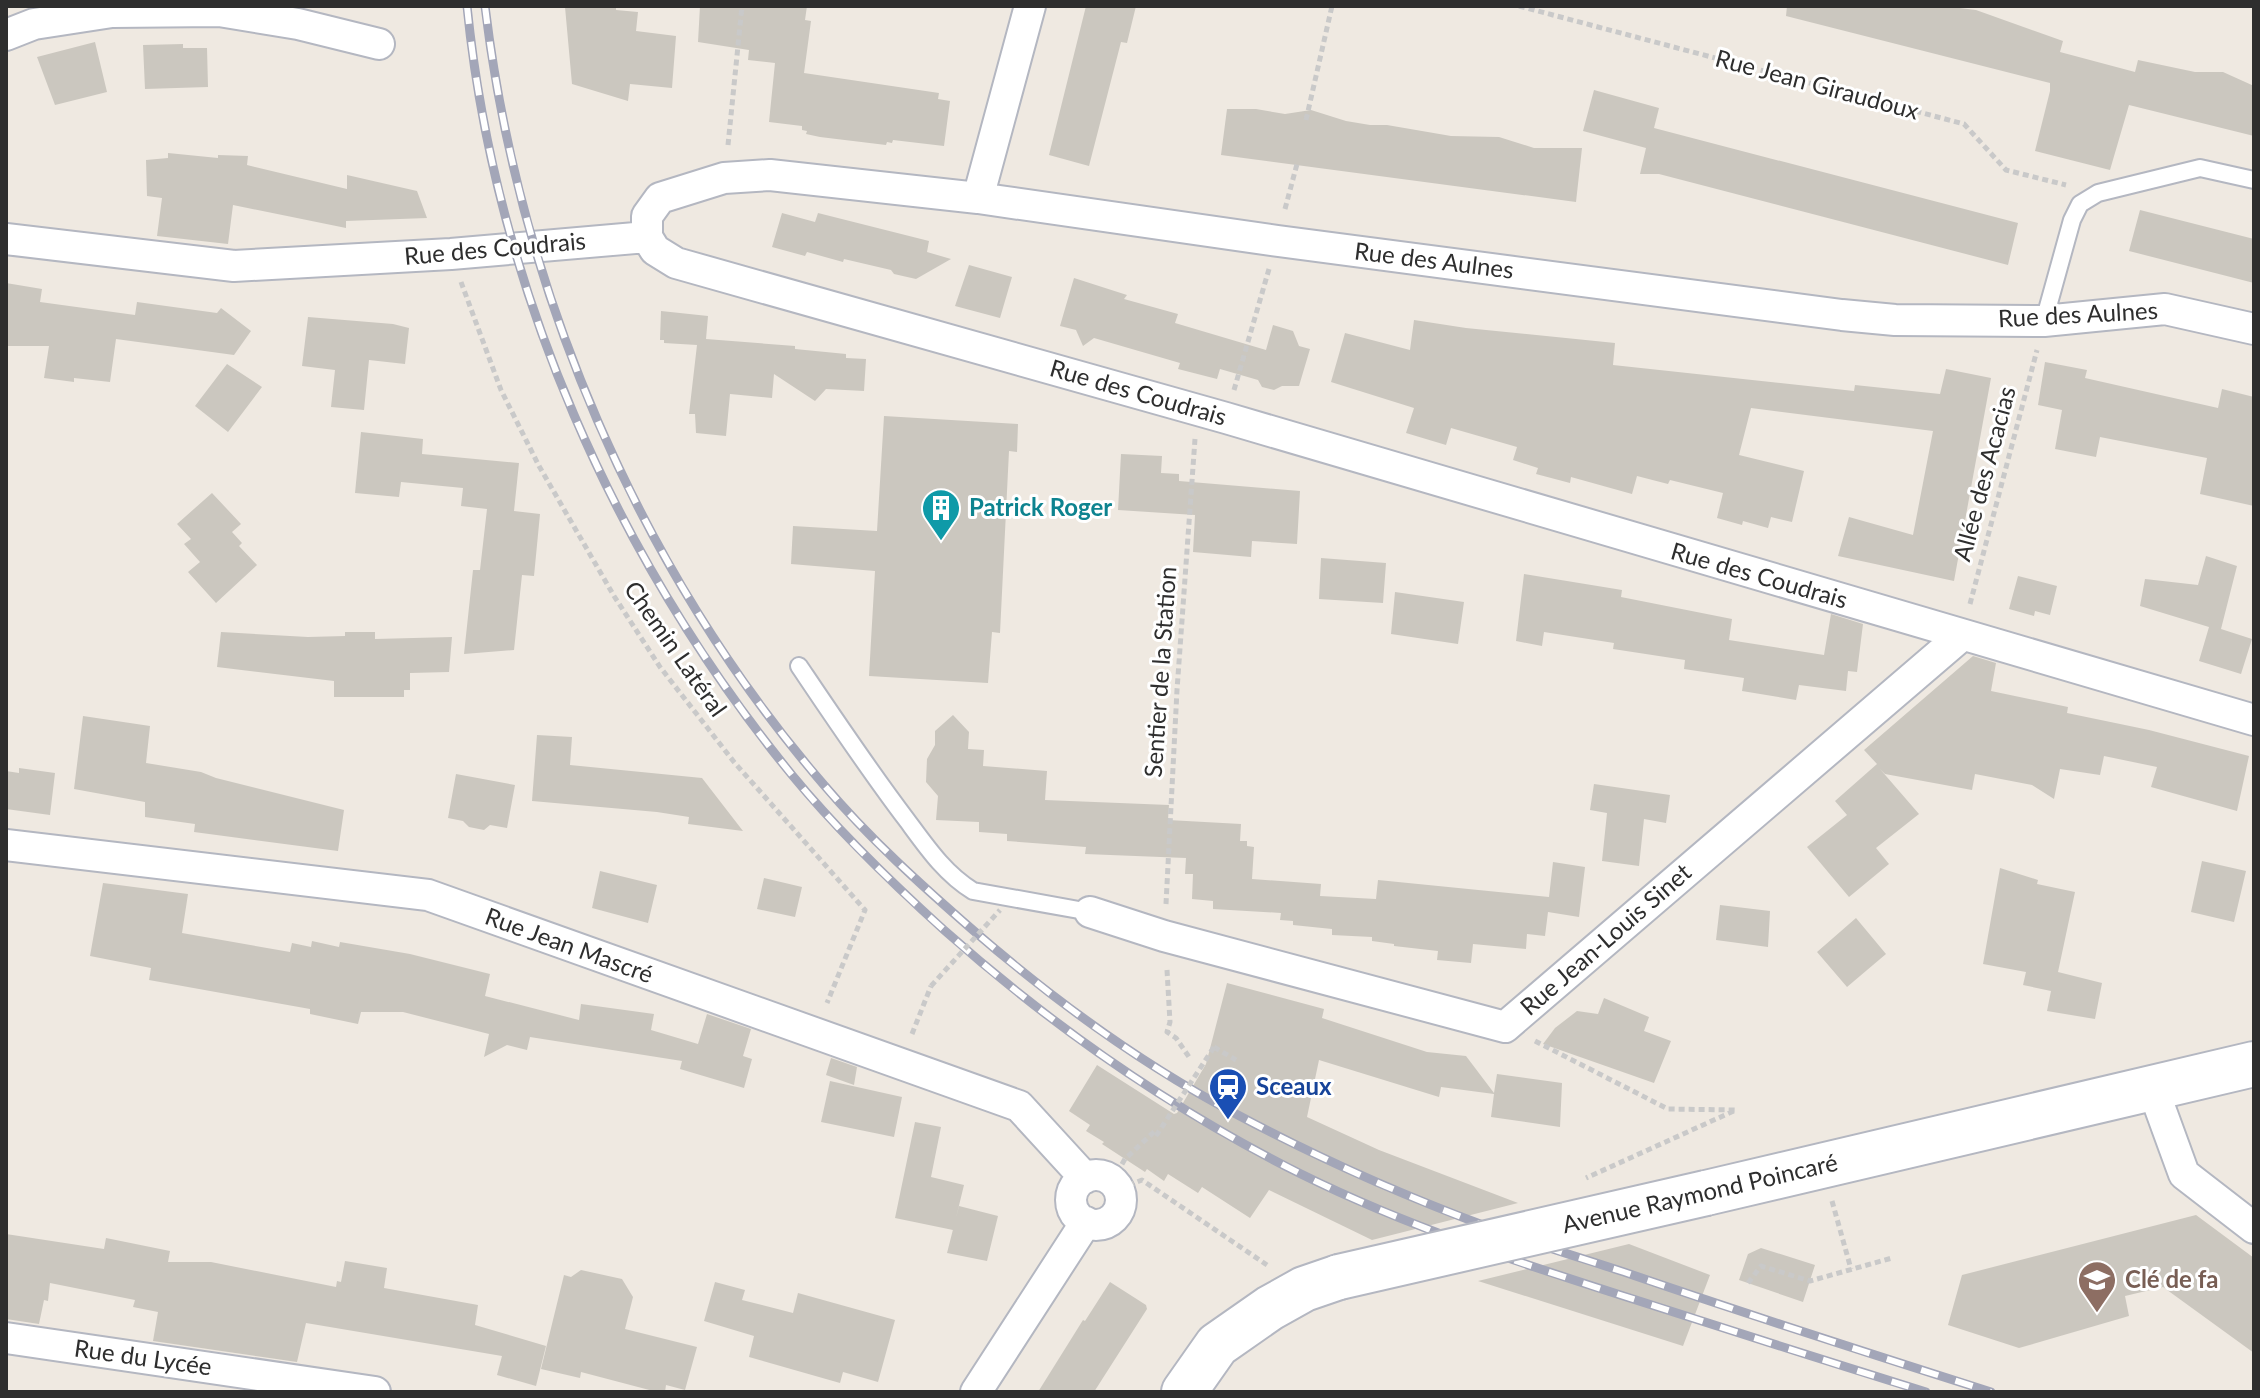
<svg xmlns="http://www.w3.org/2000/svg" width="2260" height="1398" font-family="Lato,sans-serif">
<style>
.building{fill:#cbc7bf}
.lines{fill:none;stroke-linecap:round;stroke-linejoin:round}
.lane-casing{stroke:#b4b7c1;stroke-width:20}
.street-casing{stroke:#b4b7c1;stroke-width:34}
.secondary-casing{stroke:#b4b7c1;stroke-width:48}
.path{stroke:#c9c9c9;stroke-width:5;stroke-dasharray:6 4;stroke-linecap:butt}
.lane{stroke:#fff;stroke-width:16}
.street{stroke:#fff;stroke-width:30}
.secondary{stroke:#fff;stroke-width:44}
.rail-casing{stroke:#a3a6b8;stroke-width:9}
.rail{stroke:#fff;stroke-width:6;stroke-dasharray:18;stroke-linecap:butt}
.secondary-bridge-casing{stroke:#b4b7c1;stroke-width:48;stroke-linecap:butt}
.path-bridge{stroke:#c9c9c9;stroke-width:5;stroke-dasharray:6 4;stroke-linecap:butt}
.secondary-bridge{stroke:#fff;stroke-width:44}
.labels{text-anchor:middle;stroke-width:6;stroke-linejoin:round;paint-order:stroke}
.street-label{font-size:24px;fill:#2e2e2e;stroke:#fff}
.culture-label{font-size:24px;font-weight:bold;fill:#0d838f;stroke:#fff;text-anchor:start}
.transit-label{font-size:24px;font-weight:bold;fill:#164399;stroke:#fff;text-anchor:start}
.education-label{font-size:24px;font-weight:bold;fill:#785e54;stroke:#fff;text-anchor:start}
</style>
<rect width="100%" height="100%" fill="#efe9e1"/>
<path class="building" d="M700,6h107l-2,14 6,1 -7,52 135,20 -1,6 12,2 -6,45 -51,-6 -1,3 -5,-1 -1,3 -66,-8 -14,-3 1,-3 -5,-1v-4l-33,-4 6,-59 -27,-3 1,-10 -51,-8z
M1086,6h50l-9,37 -6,-1 -32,124 -40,-11z
M1787,6h156l33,4 87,31 -3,11 75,20 3,-12 57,12h28l31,14v50l-125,-31 -19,65 -75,-19 15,-60v-8l-264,-67z
M565,7l51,1v2l22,2 -2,19 40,5 -4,52 -42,-4 -2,17 -56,-17z
M95,42l12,50 -52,13 -18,-48z
M183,44v4h24l1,39 -63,2 -2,-44z
M1594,90l65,18 -5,20 364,95 -10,42 -349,-91h-19l6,-26 -63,-17z
M1227,109h29l29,5 26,-4 35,11 24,4h17l64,11 48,1 35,11h48l-6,54 -355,-47z
M168,153l50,5v-3l30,1 -1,9 100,24v-14l70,16 10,27 -81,3v7l-113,-23 -5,39 -71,-8 5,-38 -15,-2 -1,-36 22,-2z
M2140,210l114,29v44l-125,-32z
M782,213l33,9 3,-9 111,28 -2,11 24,7 -35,20 -22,-5 -3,-4 -47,-11 -1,3 -36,-10 -2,4 -33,-9z
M969,265l43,12 -12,41 -45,-12z
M1074,278l53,17 -3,4 54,15 -3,9 91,27 7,-25 20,6 6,15 11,3 -11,37h-17l-8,4 -12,-3 -4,-7 -38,-11 -3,10 -39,-10 2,-6 -86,-25 -11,8 -7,-16 -16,-4z
M6,283l36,6 -2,13 95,13 2,-13 80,11 4,-5 30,23 -17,24 -118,-16 -6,43 -36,-4v4l-30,-4 5,-32h-43z
M661,311l47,5 -2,23 89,7v3l51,5v4l20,1 -2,32 -38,-2 -11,12 -41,-27 -2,24 -42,-4 -4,42 -30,-3 -1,-19h-6l8,-69 -33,-2v-3h-4z
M308,317l85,7 16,4 -4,36 -36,-4 -5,50 -33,-3 4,-37 -33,-4z
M1414,320l52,8 149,15 -2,22 241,26 1,-6 85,9 6,-25 45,9 -37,203 -116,-25 11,-39 64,18 20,-104 -182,-23 -12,47 65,16 -12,51 -21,-5 -3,11 -25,-7 -1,4 -25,-7 6,-25 -53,-13 -2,4 -31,-8 -5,18 -61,-17 -1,6 -34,-9 2,-6 -25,-8 4,-13 -66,-19 -5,17 -40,-12 8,-25 -83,-26 14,-49 65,17z
M2045,362l42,8 -2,8 133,30 4,-19 32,8v109l-54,-12 7,-36 -107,-21 -4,20 -41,-8 7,-39 -24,-5z
M227,364l35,23 -34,45 -33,-26z
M884,416l134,8 -1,28 -8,-1 -9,182 -8,-1 -4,51 -119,-7 6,-105 -84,-7 2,-38 84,5z
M361,432l62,7 -1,15 97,9 -5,48 26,3 -6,62 -12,-1 -8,75 -50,4 9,-84h7l7,-61 -26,-3 2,-18 -62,-6 -2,15 -44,-4z
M1121,454l41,2 -1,17 18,1v7l121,10 -3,53 -45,-3 -1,16 -58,-5 2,-37 -77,-5z
M212,493l29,31 -9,8 10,11 -3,3 18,19 -41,38 -28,-31 12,-10 -16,-18 7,-5 -14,-15z
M2206,556l31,10 -16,63 31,10 -11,35 -42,-13 10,-34 -69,-21 5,-27 53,6z
M1321,558l65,5 -3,40 -64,-4z
M1524,574l98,16 -1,7 111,22 -3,21 95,15 7,-41 32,10 -6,48 -9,-1 -2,20 -47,-6 -3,15 -54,-9 2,-13 -60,-9 1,-9 -72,-11 1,-6 -70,-11 -2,14 -26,-5z
M2018,576l39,10 -7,29 -15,-4 -1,5 -25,-7z
M1395,592l69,10 -6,42 -67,-10z
M221,632l87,5 37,-1v-4h30v7l77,-2 -3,35 -39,1v17h-6v7h-70v-16l-117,-14z
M1973,656l23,7 -5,28 77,16 -1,6 82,17 100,26 -12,55 -86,-24 6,-20 -53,-11 -4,19 -40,-6 -6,30 -22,-14 -57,-11 -3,16 -87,-16 -5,-5 39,45 -43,34 13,16 -40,33 -42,-50 40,-32 -12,-14 42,-37 -13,-14z
M953,715l16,17 -1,17 16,1 -1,16 64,5 -2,29 124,5 -1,15 73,4 -1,17h7v5l7,1 -2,32 69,5 -1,12 56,3 2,-19 171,17 4,-35 32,5 -6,50 -31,-5 -3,24 -18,-2 -1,15 -53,-5 -2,19 -34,-3 1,-9 -44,-5v-2l-22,-3v-4l-40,-2v-6l-39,-4v-4l-13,-1 1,-7 -68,-4v-8l-21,-2 1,-25h-8l1,-16 -101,-4 1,-7 -79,-6v-7l-28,-2v-10l-43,-2 2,-24 -12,-14 1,-23 8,-14v-14z
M83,716l67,10 -4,37 55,9 15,6 128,32 -6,41 -144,-19 1,-8 -50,-7v-15l-71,-13z
M537,735l35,2 -2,28 132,13 41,53 -55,-7 1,-7 -32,-5 -125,-11z
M19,768l36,5 -5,42 -44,-6v-38l13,2z
M456,774l59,11 -8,43 -17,-3 -6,5 -15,-3 -6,-6 -15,-3z
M1594,784l76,11 -4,28 -22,-4 -5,47 -37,-5 5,-48 -17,-3z
M2202,861l44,10 -12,51 -43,-10z
M2000,868l38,12 -1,4 38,8 -17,80 44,11 -7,36 -48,-8 4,-20 -28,-6 3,-13 -43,-8z
M600,871l57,14 -9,38 -56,-15z
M764,878l38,9 -7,30 -38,-8z
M103,883l85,11 -6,39 108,19 2,-9 19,4 1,-6 27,6 1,-5 70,12 80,20 -5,22 94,24 2,-16 73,10 -3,16 47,14 9,-30 44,15 -8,27 9,3 -8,29 -64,-19 2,-8 -152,-24 -3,13 -20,-5 -23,12 5,-23 -86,-22h-42l-3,12 -48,-10v-5l-161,-29 2,-12 -61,-12z
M1720,905l50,6 -2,36 -52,-7z
M1856,918l30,36 -39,33 -30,-35z
M1227,983l97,26 -2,9 105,34 39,4 28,37 3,-19 65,9 -2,44 -69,-10 3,-23 -53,-7 -2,10 -120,-37 -12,57 72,33 139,53 -146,37 -103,-50 -19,28 -48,-31 -4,6 -30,-19 -4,7 -17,-12 -2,3 -43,-28 2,-2 -18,-11 4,-6 -21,-14 28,-46 77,49 3,-1 29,-49z
M1604,998l45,19 -5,14 27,10 -17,42 -111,-39 12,-16 22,-17 21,3z
M831,1058l26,9 -3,18 -28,-10z
M830,1081l72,16 -8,40 -73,-15z
M915,1122l26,5 -10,50 33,8 -11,45 -58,-12z
M959,1206l39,10 -11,45 -40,-8z
M2196,1215l58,43v95l-91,-66 -38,9 4,20 -110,32 -71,-23 14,-50z
M6,1234l98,15 2,-11 64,13 -2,11h43l125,25 1,-6 4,1 4,-21 42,7 -3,20 94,17 -3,20 71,21 -10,40 -39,-11 5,-19 -196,-33 -9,39 -144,-21 5,-29 -25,-5 2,-7 -85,-17 -2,18 -4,-1 -5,24 -33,-5z
M1629,1244l81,31 -27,71 -205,-65z
M1761,1248l54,17 -12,37 -64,-22 9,-26z
M581,1270l41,9 11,18 -8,32 72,18 -12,43 -19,-5 -1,7h-8l-76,-20 -1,6 -39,-9 23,-94 7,2z
M715,1282l30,8 -3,10 51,13 5,-20 97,27 -17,62 -35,-10 -3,11 -91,-26 5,-21 -50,-15z
M1110,1282l36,23 1,4 -53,83h-56l45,-72 2,1z"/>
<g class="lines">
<g class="lane-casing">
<path id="lane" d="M2044,321l28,-101 8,-16 18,-11 102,-25 54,12
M799,666c35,52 69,103 107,153 20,27 38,54 67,72l117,21"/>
</g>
<g class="street-casing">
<path id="street" d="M6,35l28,-11 78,-12 107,-1 79,13 81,20
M978,198l52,-192
M647,237v-21l13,-18 64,-20 46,-3 208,23 300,43 564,74 53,5 149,1 121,-12 89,20
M6,239l228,27 217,-12 196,-17 8,13 21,13 550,155 1028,302
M6,845l422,50 591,211 66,72
M1090,912l74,24 341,91 456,-391
M2153,1089l31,85 70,54
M1071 1200a25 25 0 1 1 50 0a25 25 0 1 1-50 0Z
M6,1338l369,54
M976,1392l110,-170"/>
</g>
<g class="secondary-casing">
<path id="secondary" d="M1706,1193l548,-129
M1184,1392l33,-47 53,-37 34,-19 35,-12"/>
</g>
<path class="path" d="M1519,6l445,118 42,46 60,15
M1306,120l26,-114
M728,145l14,-139
M1285,209l12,-45
M461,282l40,108 38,76 75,130 46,71 74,95 131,148 -38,93
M1234,390l35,-121
M1970,604l67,-254
M1166,904l11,-214 18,-251
M1167,970l3,52 -3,10 9,6 13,19
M912,1034l19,-48
M1535,1041l133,68 68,1 -150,68
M1214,1047l22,13
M1117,1173l8,-14 32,-30
M1119,1189l23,-9 125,85
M1832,1201l19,68
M1748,1283l13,-17 49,15 82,-23"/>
<use href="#lane" class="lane"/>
<use href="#street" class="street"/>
<use href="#secondary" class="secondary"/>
<g class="rail-casing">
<path id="rail" d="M467,6c28,280 148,552 325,769 46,56 99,107 152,155 109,97 227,179 357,244 107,53 222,90 335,126 97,31 193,62 290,92
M485,6c34,283 153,563 339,779 45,53 97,100 150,146 81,70 167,133 262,183 80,43 166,81 252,113 44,16 90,30 136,45 122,42 244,81 367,120"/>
</g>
<use href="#rail" class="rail"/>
<g class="secondary-bridge-casing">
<path id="secondary-bridge" d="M1339,1277l367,-84"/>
</g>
<path class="path-bridge" d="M931,986l69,-76
M1156,1136l58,-89"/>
<use href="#secondary-bridge" class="secondary-bridge"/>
</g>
<defs>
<g id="building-pin" transform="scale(2)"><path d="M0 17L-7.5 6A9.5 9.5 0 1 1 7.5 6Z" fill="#0f9aa8" stroke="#fff"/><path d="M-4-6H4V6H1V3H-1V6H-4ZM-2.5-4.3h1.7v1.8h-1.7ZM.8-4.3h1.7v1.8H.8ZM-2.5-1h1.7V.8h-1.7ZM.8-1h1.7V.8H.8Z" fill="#fff"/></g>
<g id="station-pin" transform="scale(2)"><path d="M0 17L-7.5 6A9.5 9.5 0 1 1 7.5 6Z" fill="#1a4fb4" stroke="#fff"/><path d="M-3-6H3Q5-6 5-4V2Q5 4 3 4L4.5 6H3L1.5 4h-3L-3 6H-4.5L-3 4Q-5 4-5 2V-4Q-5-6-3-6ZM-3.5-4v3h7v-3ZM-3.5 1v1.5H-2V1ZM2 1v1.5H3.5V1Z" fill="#fff"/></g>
<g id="school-pin" transform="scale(2)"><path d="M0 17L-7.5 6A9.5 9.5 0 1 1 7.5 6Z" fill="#8d6e63" stroke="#fff"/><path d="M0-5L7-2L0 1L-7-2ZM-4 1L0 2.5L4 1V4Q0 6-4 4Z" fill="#fff"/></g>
</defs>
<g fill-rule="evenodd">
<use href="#building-pin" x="941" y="508"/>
<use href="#station-pin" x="1228" y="1087"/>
<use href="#school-pin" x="2097" y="1280"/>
</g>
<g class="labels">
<g class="street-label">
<text transform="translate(1817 85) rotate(15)" y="8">Rue Jean Giraudoux</text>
<text transform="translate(495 249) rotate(-5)" y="8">Rue des Coudrais</text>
<text transform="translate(1434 261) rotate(7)" y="8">Rue des Aulnes</text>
<text transform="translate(2078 315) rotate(-3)" y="8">Rue des Aulnes</text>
<text transform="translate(1138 393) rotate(16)" y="8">Rue des Coudrais</text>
<text transform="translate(1985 474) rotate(-75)" y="8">Allée des Acacias</text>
<text transform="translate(1759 576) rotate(16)" y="8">Rue des Coudrais</text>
<text transform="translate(675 649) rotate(55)" y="8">Chemin Latéral</text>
<text transform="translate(1161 672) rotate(-86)" y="8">Sentier de la Station</text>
<text transform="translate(1606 940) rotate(-41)" y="8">Rue Jean-Louis Sinet</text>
<text transform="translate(569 946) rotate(20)" y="8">Rue Jean Mascré</text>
<text transform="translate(1700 1194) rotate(-13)" y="8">Avenue Raymond Poincaré</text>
<text transform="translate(143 1358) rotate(8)" y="8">Rue du Lycée</text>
</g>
<g class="culture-label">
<text x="969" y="516">Patrick Roger</text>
</g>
<g class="transit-label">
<text x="1256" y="1095">Sceaux</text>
</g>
<g class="education-label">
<text x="2125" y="1288">Clé de fa</text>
</g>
</g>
<rect width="2260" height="1398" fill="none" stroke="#2e2e2e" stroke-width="16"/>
</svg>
